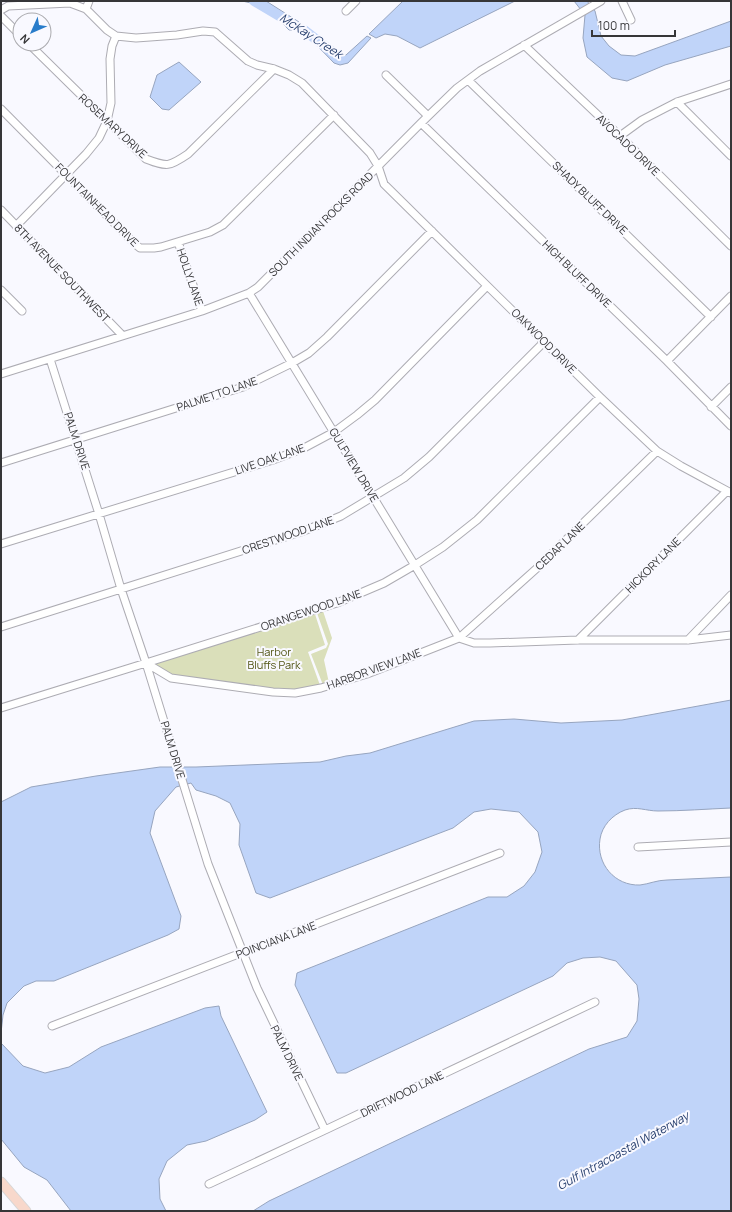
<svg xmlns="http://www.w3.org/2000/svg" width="732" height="1212" font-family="Manrope,sans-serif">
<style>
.green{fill:#dadfba}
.water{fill:#c0d4f9;stroke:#97a5bf}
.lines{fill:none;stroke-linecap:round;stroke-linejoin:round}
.river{stroke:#c0d4f9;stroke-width:10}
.minor-casing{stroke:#adacb3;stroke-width:9}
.major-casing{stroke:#d7d7d7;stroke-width:11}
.minor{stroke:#fff;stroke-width:7}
.major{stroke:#f8d8cb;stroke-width:9}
.labels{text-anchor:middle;stroke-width:4;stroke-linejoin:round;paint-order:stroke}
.street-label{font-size:11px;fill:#363638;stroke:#f9f9ff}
.park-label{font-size:11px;fill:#535717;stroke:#f9f9ff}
.water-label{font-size:12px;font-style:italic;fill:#273f6e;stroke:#f9f9ff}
</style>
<rect width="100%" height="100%" fill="#f9f9ff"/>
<path class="green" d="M314,611l11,34 -17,7 13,36 -26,5 -124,-15 -25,-15z
M323,611l9,27 -8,22 5,23 -6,2 -12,-31 15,-6 2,-4 -11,-31z"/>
<path class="water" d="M242,1h24l33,21 22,22 15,11h10l21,-19 4,2 -23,25 -8,2 -6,-2 -32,-33h-13l-24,-24z
M403,1h112l-95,47 -23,-12 -12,-2 -9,4 -7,-4z
M574,1h13l8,10 6,25 8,10 12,9 14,1 96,-35v25l-66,19 -38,16 -15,-3 -25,-21 -4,-19 2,-23z
M179,62l22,20 -32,28 -7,-1 -12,-12 7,-22z
M731,700v108c-24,1 -49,3 -73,3 -12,0 -21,-5 -33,-1 -13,5 -23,16 -25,29 -4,25 15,47 40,46 9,-1 17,-5 27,-5 21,-1 43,-2 64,-3v334h-478l16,-10 320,-152 38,-12 10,-16 2,-22 -2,-14 -21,-24 -16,-4 -17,1 -16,5 -14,13 -207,97h-9l-42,-88 2,-12 191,-76h19l17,-11 11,-14 7,-20 -4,-20 -19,-20 -28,-3 -17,3 -21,16 -183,70 -14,-5 -17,-48 1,-21 -10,-21 -14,-7 -20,-6 -5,-7 -15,4 -21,24 -5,22 31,83 -2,13 -11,6 -114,46h-18l-12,5 -17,17 -4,12 -2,18v-231l30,-15 65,-11 64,-9h36l124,-5 26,-6 24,-3 104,-32 40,-2 47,4 61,-3z
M219,1006l2,10 46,96 -12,8 -49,21 -19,4 -20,16 -8,18 1,20 6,12h-95l-24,-31 -23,-13 -23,-28v-96l22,23 22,7 24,-6 32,-20 104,-39z"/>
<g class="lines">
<path class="river" d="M254,1l27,16
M304,30l35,27"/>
<g class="minor-casing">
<path id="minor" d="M622,1l9,19
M86,9l3,-8
M1,10l7,-4 62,-3 16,6 21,21 9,6 20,2 14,-1 27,-2 26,-4 12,1 33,29 9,4 17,4 15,6 13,8 68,70 8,13 6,18 216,213 57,54 24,15 50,27
M346,11l10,-10
M1,16l19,19
M29,44l117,115c21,8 23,8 42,-5l86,-85
M524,45l96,91 111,110
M386,75l42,41
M468,80l243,237
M677,102l54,54
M1,109l134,135 5,4h14l7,-1 49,-15 13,-7 111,-110
M421,123l246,238 64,65
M620,136l22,-16 35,-18 54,-18
M1,210l121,125
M16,226l70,-72 13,-16 8,-17 4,-18 -1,-44 2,-13 4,-10
M178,242l24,69
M1,290l21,21
M249,293l210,345 77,-69 121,-118
M50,359l49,155 22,75 25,74 62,201 49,124 68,142
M667,361l64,-65
M1,374l201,-63 47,-18 9,-6 163,-164 36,-35 23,-17 121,-70
M711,407l20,-20
M1,463l242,-76 49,-24 17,-10 18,-16 105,-106
M1,544l272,-84 31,-12 30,-16 23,-17 18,-15 112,-114
M1,627l300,-95 40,-16 63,-38 25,-21 115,-115
M578,640l149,-149
M688,640l43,-45
M146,663l191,-60 47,-20 31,-18 28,-18 34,-27 123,-123
M1,708l145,-45 25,15 102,14 22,1 26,-5 46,-14 92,-36 15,5h16l88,-3h110l43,-5
M638,847l93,-5
M52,1026l448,-173
M209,1184l116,-54 270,-128"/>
</g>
<g class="major-casing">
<path id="major" d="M1,1182l25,29"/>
</g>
<use href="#minor" class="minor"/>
<use href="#major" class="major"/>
</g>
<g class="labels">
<g class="street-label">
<text transform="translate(113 126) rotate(43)" y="4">ROSEMARY DRIVE</text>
<text transform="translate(628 145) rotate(44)" y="4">AVOCADO DRIVE</text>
<text transform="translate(590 198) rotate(44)" y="4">SHADY BLUFF DRIVE</text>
<text transform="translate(97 205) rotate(45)" y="4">FOUNTAINHEAD DRIVE</text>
<text transform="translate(321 224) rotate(-45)" y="4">SOUTH INDIAN ROCKS ROAD</text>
<text transform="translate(62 273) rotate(46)" y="4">8TH AVENUE SOUTHWEST</text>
<text transform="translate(577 274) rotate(44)" y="4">HIGH BLUFF DRIVE</text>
<text transform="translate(190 277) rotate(71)" y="4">HOLLY LANE</text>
<text transform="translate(544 341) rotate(45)" y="4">OAKWOOD DRIVE</text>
<text transform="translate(217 394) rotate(-19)" y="4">PALMETTO LANE</text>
<text transform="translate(77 441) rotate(72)" y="4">PALM DRIVE</text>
<text transform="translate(270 459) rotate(-19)" y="4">LIVE OAK LANE</text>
<text transform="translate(354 465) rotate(59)" y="4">GULFVIEW DRIVE</text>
<text transform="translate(288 535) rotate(-19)" y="4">CRESTWOOD LANE</text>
<text transform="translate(560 546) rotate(-44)" y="4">CEDAR LANE</text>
<text transform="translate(653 565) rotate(-45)" y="4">HICKORY LANE</text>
<text transform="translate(311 610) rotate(-19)" y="4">ORANGEWOOD LANE</text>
<text transform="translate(374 669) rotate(-20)" y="4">HARBOR VIEW LANE</text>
<text transform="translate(173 750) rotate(73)" y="4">PALM DRIVE</text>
<text transform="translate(276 940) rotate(-21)" y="4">POINCIANA LANE</text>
<text transform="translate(287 1053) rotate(64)" y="4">PALM DRIVE</text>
<text transform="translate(402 1094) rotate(-26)" y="4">DRIFTWOOD LANE</text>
</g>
<g class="park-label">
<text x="274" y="656">Harbor<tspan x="274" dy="13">Bluffs Park</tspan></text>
</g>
<g class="water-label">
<text transform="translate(311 36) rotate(33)" y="4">McKay Creek</text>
<text transform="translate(623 1151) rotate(-29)" y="4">Gulf Intracoastal Waterway</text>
</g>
</g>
<rect width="732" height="1212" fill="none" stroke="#363638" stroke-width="4"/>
<g transform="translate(32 32) rotate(225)"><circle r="19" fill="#f9f9ff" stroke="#ababaf"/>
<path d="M0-3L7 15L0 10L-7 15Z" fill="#297cca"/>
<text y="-6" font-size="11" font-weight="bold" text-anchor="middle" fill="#363638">N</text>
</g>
<path d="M592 30v6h83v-6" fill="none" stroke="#363638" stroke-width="2"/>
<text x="598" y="30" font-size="12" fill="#363638" stroke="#f9f9ff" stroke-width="3" paint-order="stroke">100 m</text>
</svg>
